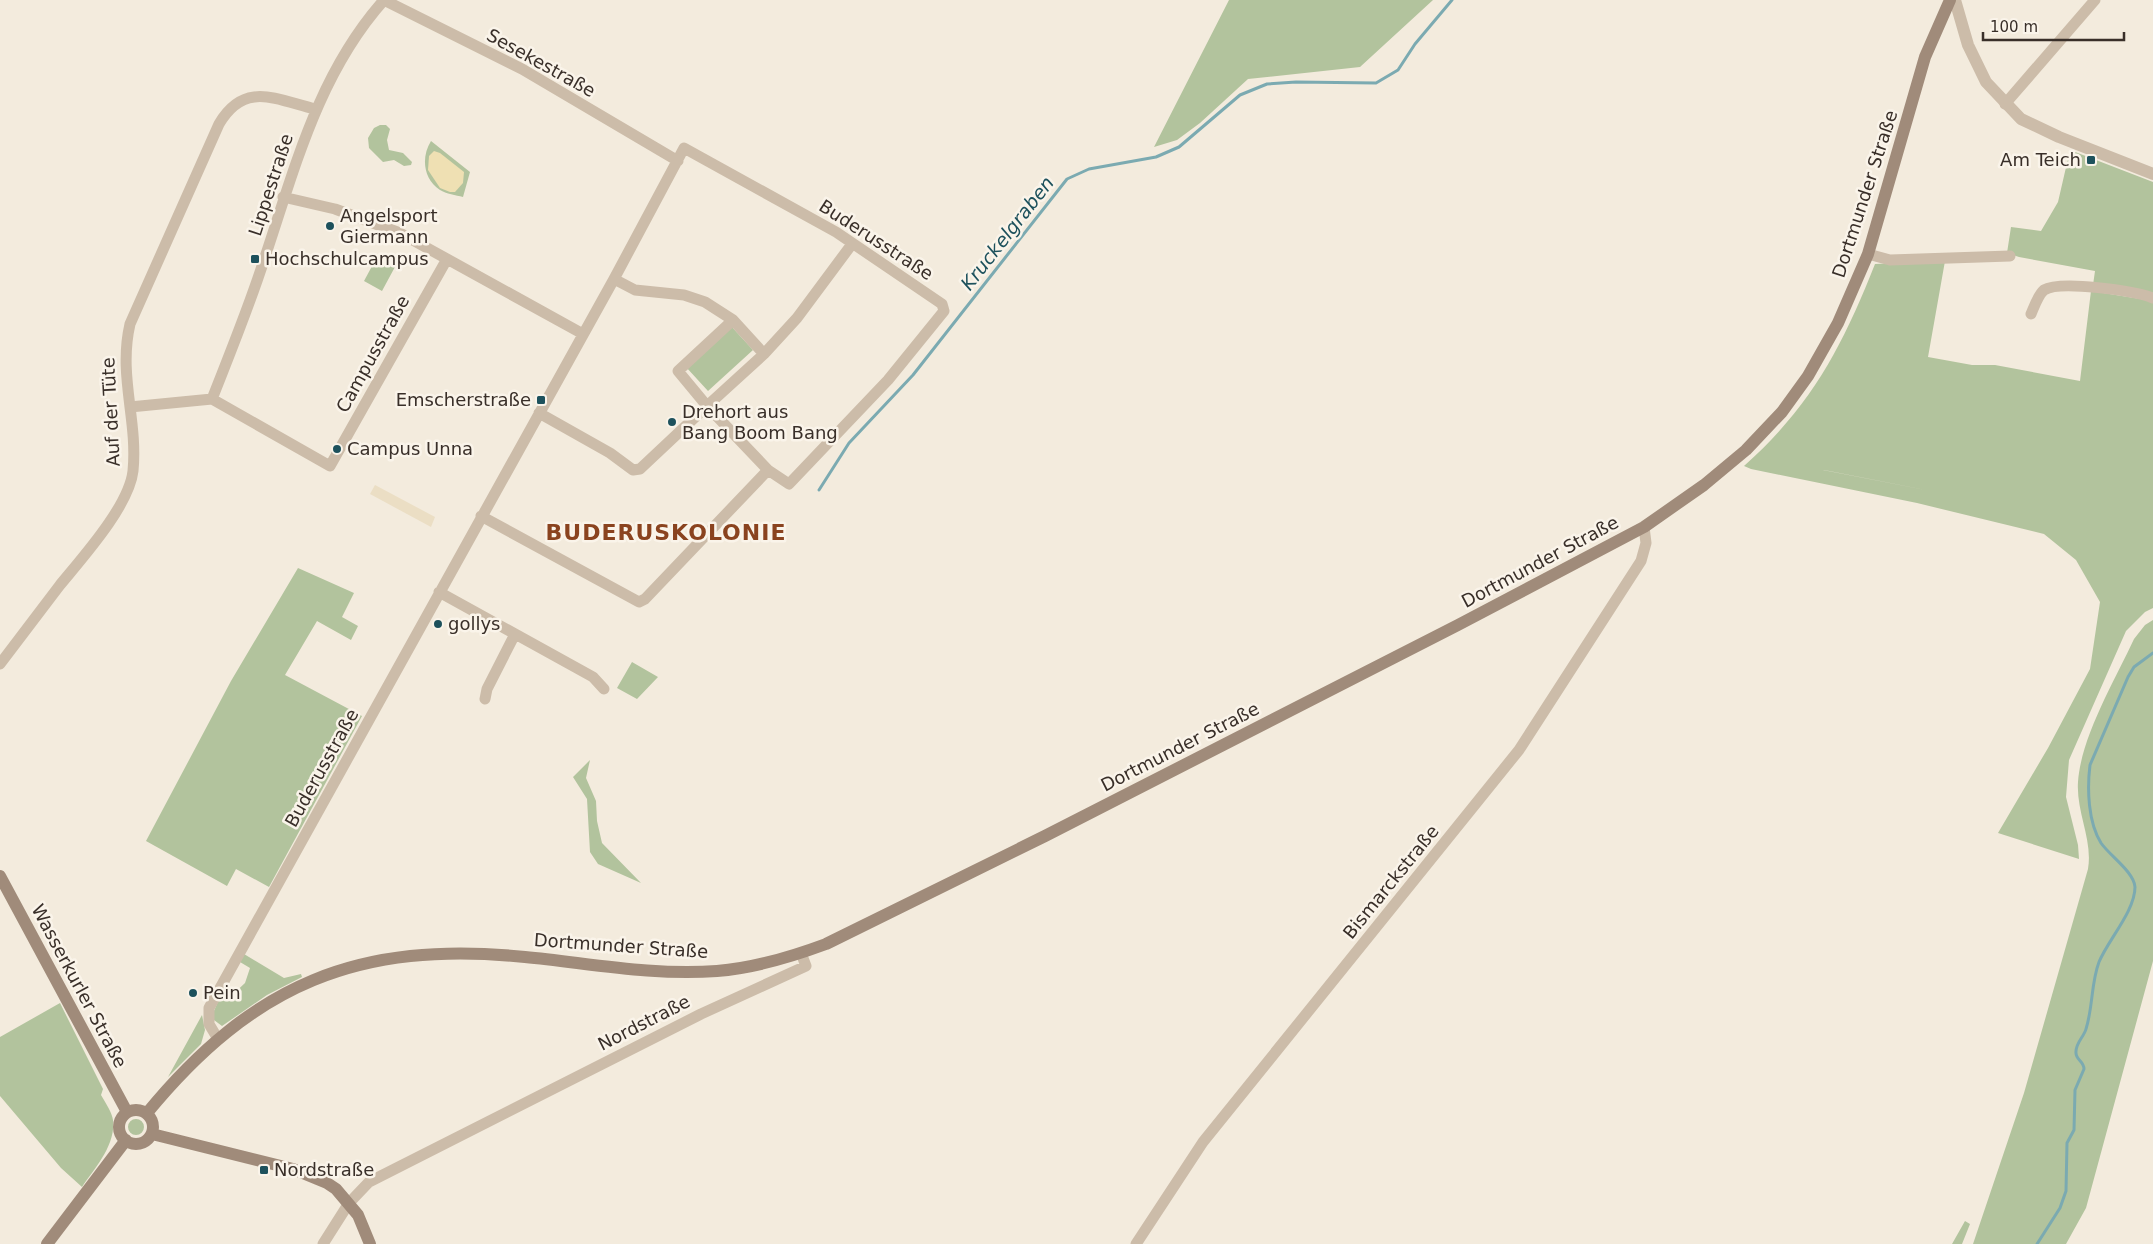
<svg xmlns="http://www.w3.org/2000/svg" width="2153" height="1244" font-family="'DejaVu Sans',sans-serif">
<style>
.green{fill:#b2c39d;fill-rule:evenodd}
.sand{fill:#efe0b3}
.plaza{fill:#ebdec4}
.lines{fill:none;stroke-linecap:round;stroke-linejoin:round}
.stream{stroke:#7baab1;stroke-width:3}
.minor{stroke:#ccbca9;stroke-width:11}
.tertiary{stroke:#ccbca9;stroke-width:12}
.secondary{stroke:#a08b7a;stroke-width:12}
.poi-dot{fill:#1d515c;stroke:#faf4ea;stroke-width:2}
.labels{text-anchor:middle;stroke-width:5;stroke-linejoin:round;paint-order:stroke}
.street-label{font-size:18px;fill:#392f29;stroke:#faf4ea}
.poi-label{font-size:18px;fill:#392f29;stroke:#faf4ea;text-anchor:start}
.water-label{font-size:19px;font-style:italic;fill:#1d515c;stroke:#faf4ea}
.district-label{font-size:22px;font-weight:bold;letter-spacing:1px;fill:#8a431f;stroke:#faf4ea}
</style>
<rect width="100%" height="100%" fill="#f3ebdd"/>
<path class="green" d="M1229,0h204l-73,67 -112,12 -48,44 -23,17 -23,7z
M380,125h6l4,4 -3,11 2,10 14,3 9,9 -1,3 -7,1 -10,-6 -11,2 -14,-14 -1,-10 6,-10z
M431,141l39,31 -7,25c-7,-2 -17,-3 -23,-7 -17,-11 -19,-33 -9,-49z
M2070,150l83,32v113l-60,-10 2,-14 -76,-14 -12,-4 4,-26 30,4 17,-29z
M378,255l18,10 -14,26 -18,-10z
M1945,261l-17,96 44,8h23l85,16 11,-90 62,10v307l-8,4 -19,19 -57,129 -3,37 12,48 1,14 -81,-26 50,-85 42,-79 10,-67 -24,-42 -32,-26 -127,-31 -166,-34 -7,-3c68,-61 98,-119 131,-202zM1823,470l118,23 -117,-23z
M731,326l22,24 -45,41 -22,-24z
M298,568l56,25 -12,24 16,9 -7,14 -34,-19 -32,54 77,41 -93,171 -33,-18 -9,17 -81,-45 85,-160z
M2153,620v341l-67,247 -20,36h-93l51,-151 64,-224c5,-29 -12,-57 -10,-87 3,-45 37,-102 56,-143l11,-14z
M632,662l26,15 -21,22 -20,-11z
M590,760l-4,18 10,23 1,20 5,22 39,40 -43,-19 -8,-12 -3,-53 -14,-22z
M244,954l40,24 17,-4 1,3 -35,18 -45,31 -8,-6 -1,-7 7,-16 7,3 18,-17 5,-15 -10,-6z
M60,1003l43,86 -2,6c4,7 11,17 12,25 3,25 -18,48 -31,67l-21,-19 -61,-72v-59z
M202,1015l3,15 -4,14 -33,33z
M128 1127a8 8 0 1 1 16 0a8 8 0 1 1-16 0Z
M1965,1221l5,3 -8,20h-10z"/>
<path class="sand" d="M434,151l6,2 24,19 -1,11 -8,9h-5l-10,-4 -12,-18 1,-14z"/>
<path class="plaza" d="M375,485l60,32 -4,10 -61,-33z"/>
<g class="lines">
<path class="stream" d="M819,490l30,-47 64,-68 154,-196 22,-10 67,-12 23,-10 61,-52 27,-11 29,-2 80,1 22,-13 17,-26 37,-44
M2037,1244l23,-36 6,-17 1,-48 7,-13 1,-40 9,-21c0,-8 -8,-9 -8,-16 -1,-10 8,-16 10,-24 7,-22 5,-46 13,-67 9,-22 36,-51 36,-75 -1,-15 -25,-31 -34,-44 -13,-21 -14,-54 -11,-78l38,-88 6,-10 19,-14"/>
<path class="minor" d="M384,0l138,69 156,92
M2005,104l90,-104
M283,197l52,12 65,24 183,101
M1868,254l22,6 120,-4
M2031,314c3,-7 7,-19 13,-24 16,-10 91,1 109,8
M764,354l33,-36 55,-74
M212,399c18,-46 37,-92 52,-139 31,-92 54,-186 120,-260
M212,399l118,67 117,-207
M130,407l82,-8
M539,413l71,40 23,17 7,-1 67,-63 -29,-35 55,-51
M481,516l158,86 6,-3 123,-129
M439,592l154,85 11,12
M0,664c20,-26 40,-53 60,-79 23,-28 69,-79 73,-114 5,-51 -15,-95 -3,-147l89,-200c25,-43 56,-25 96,-15
M485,699l2,-10 28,-55
M218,1039l-9,-15v-16l405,-729 70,-131 152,84 106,72 2,7 -56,69 -99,104 -21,-14 -61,-64 57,-52 -31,-34 -28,-18 -21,-7 -49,-5 -21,-11
M323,1244l26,-41 20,-21 332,-168 105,-48 -5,-13
M1136,1244l67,-102 316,-392 122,-189 5,-18 -2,-16"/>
<path class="tertiary" d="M1955,0l13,45 18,37 35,37 38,18 94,37"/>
<path class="secondary" d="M0,876l127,236
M119 1127a17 17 0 1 1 34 0a17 17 0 1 1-34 0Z
M147,1113c106,-129 211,-173 378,-156 63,6 128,19 192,14 38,-3 74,-14 109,-27l219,-108 413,-211 186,-98 60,-42 42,-35 36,-38 26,-36 30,-53 30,-69 57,-197 25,-57
M152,1134l141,35 34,14 9,6 22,26 12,29
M47,1244l79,-104"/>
</g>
<g class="poi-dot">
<rect x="2086" y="155" width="10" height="10" rx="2.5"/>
<circle cx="330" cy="226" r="5"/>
<rect x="250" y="254" width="10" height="10" rx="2.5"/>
<rect x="536" y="395" width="10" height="10" rx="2.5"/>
<circle cx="672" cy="422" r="5"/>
<circle cx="337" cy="449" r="5"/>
<circle cx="438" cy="624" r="5"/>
<circle cx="193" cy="993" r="5"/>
<rect x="259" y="1165" width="10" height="10" rx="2.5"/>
</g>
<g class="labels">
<g class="street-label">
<text transform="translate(541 63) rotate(29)" y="6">Sesekestraße</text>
<text transform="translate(271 185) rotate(-72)" y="6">Lippestraße</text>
<text transform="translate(1865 194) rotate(-72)" y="6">Dortmunder Straße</text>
<text transform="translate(876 240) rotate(33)" y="6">Buderusstraße</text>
<text transform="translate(373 354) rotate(-61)" y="6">Campusstraße</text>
<text transform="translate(111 412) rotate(-93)" y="6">Auf der Tüte</text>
<text transform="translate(1540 562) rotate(-28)" y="6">Dortmunder Straße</text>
<text transform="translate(1180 747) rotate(-27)" y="6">Dortmunder Straße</text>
<text transform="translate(322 768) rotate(-61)" y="6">Buderusstraße</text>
<text transform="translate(1391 882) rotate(-51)" y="6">Bismarckstraße</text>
<text transform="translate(621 946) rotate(4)" y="6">Dortmunder Straße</text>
<text transform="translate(79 986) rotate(62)" y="6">Wasserkurler Straße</text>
<text transform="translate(644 1023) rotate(-27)" y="6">Nordstraße</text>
</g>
<g class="poi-label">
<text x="2081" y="166" text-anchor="end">Am Teich</text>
<text x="340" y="222">Angelsport<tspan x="340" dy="21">Giermann</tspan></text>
<text x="265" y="265">Hochschulcampus</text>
<text x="531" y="406" text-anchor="end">Emscherstraße</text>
<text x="682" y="418">Drehort aus<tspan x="682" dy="21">Bang Boom Bang</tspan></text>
<text x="347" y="455">Campus Unna</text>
<text x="448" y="630">gollys</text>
<text x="203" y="999">Pein</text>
<text x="274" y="1176">Nordstraße</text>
</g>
<g class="water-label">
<text transform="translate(1007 233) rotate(-52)" y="7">Kruckelgraben</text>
</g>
<g class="district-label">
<text x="666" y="540">BUDERUSKOLONIE</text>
</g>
</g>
<path d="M1983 32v8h141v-8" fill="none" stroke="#392f29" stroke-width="2.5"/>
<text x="1990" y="32" font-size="15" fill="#392f29" stroke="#faf4ea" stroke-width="4" paint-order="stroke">100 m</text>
</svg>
